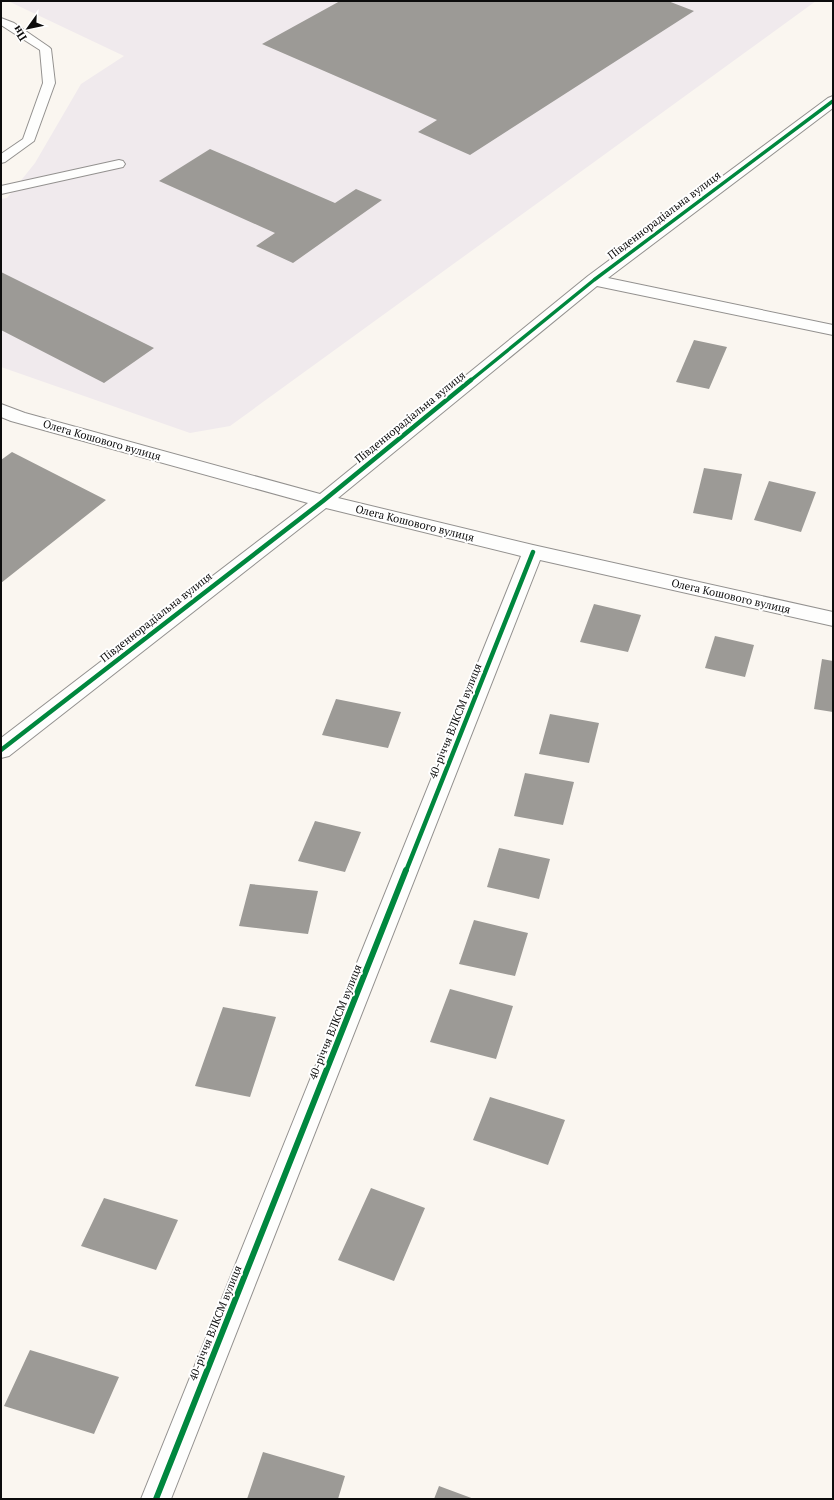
<svg xmlns="http://www.w3.org/2000/svg" width="834" height="1500" font-family="'PT Serif',serif">
<style>
.industrial{fill:#f0eaed}
.building{fill:#9c9a96}
.lines{fill:none;stroke-linecap:round;stroke-linejoin:round}
.lane-casing{stroke:#93918f;stroke-width:2}
.street-casing{stroke:#93918f;stroke-width:2}
.lane{fill:#fefefd;fill-rule:evenodd}
.street{fill:#fefefd;fill-rule:evenodd}
.cycleway-far2-casing{stroke:#fff;stroke-width:5.5}
.cycleway-far1-casing{stroke:#fff;stroke-width:7}
.cycleway-casing{stroke:#fff;stroke-width:8}
.cycleway-far2{stroke:#00873e;stroke-width:3.5}
.cycleway-far1{stroke:#00873e;stroke-width:4.5}
.cycleway{stroke:#00873e;stroke-width:6}
.labels{text-anchor:middle;stroke-width:4;stroke-linejoin:round;paint-order:stroke}
.street-label{font-size:11px;fill:#0c0c0c;stroke:#fff}
</style>
<rect width="100%" height="100%" fill="#faf6f0"/>
<path class="industrial" d="M8,1h808l-586,425 -40,7 -189,-66v-168l6,-1 28,-35 46,-79 43,-28z"/>
<path class="building" d="M340,1h328l26,10 -224,144 -52,-23 19,-12 -175,-76z
M210,149l125,54 21,-14 26,11 -89,63 -37,-17 19,-13 -116,-52z
M1,272l153,76 -50,35 -103,-53z
M694,340l33,7 -18,42 -33,-7z
M12,452l94,48 -105,83v-123z
M704,468l38,6 -10,46 -39,-7z
M769,481l47,11 -15,40 -47,-12z
M594,604l47,11 -13,37 -48,-10z
M715,636l39,9 -9,32 -40,-9z
M822,659l11,2v51l-19,-3z
M336,699l65,13 -13,36 -66,-13z
M550,714l49,9 -10,40 -50,-9z
M525,773l49,9 -11,43 -49,-9z
M315,821l46,11 -16,40 -47,-11z
M499,848l51,11 -11,40 -52,-12z
M250,884l68,7 -10,43 -69,-8z
M474,920l54,13 -13,43 -56,-12z
M450,989l63,17 -17,53 -66,-17z
M223,1007l53,10 -26,80 -55,-11z
M490,1097l75,23 -17,45 -75,-25z
M371,1188l54,20 -31,73 -56,-21z
M104,1198l74,22 -22,50 -75,-24z
M30,1350l89,27 -25,57 -90,-28z
M263,1452l82,24 -7,23h-91z
M439,1486l35,13h-40z"/>
<g class="lines">
<g class="lane-casing">
<path id="lane" d="M1,18l13,5 35,24 2,2 4,34 -21,58 -29,21 -4,1v-9l22,-15 20,-56 -3,-33 -39,-25z
M119,160l4,1 2,3 -2,3 -122,27v-8z"/>
</g>
<g class="street-casing">
<path id="street" d="M833,96v12l-225,170 225,47v10l-236,-49 -259,212 195,47 300,67v14l-293,-66 -369,939h-30l380,-943 -195,-48 -317,248 -8,2v-20l307,-235 -297,-82 -10,-4v-13l24,9 295,81 268,-218 240,-178z"/>
</g>
<use href="#lane" class="lane"/>
<use href="#street" class="street"/>
<g class="cycleway-far2-casing">
<path id="cycleway-far2" d="M470,381l124,-101 239,-179"/>
</g>
<g class="cycleway-far1-casing">
<path id="cycleway-far1" d="M1,750l322,-249 148,-121
M406,871l127,-319"/>
</g>
<g class="cycleway-casing">
<path id="cycleway" d="M156,1499l250,-629"/>
</g>
<use href="#cycleway-far2" class="cycleway-far2"/>
<use href="#cycleway-far1" class="cycleway-far1"/>
<use href="#cycleway" class="cycleway"/>
</g>
<g class="labels">
<g class="street-label">
<text transform="translate(664 215) rotate(-37)" y="4">Південнорадіальна вулиця</text>
<text transform="translate(410 417) rotate(-39)" y="4">Південнорадіальна вулиця</text>
<text transform="translate(102 440) rotate(16)" y="4">Олега Кошового вулиця</text>
<text transform="translate(415 523) rotate(14)" y="4">Олега Кошового вулиця</text>
<text transform="translate(731 596) rotate(13)" y="4">Олега Кошового вулиця</text>
<text transform="translate(156 617) rotate(-38)" y="4">Південнорадіальна вулиця</text>
<text transform="translate(455 721) rotate(-68)" y="4">40-річчя ВЛКСМ вулиця</text>
<text transform="translate(335 1022) rotate(-68)" y="4">40-річчя ВЛКСМ вулиця</text>
<text transform="translate(215 1323) rotate(-68)" y="4">40-річчя ВЛКСМ вулиця</text>
</g>
</g>
<rect width="834" height="1500" fill="none" stroke="#0c0c0c" stroke-width="4"/>
<g transform="translate(28 28) rotate(237)" stroke="#ffffff" stroke-width="3" paint-order="stroke">
<path d="M0-3L7 15L0 10L-7 15Z" fill="#0c0c0c"/>
<text y="-6" font-size="11" font-weight="bold" text-anchor="middle" fill="#0c0c0c">Пн</text>
</g>
</svg>
